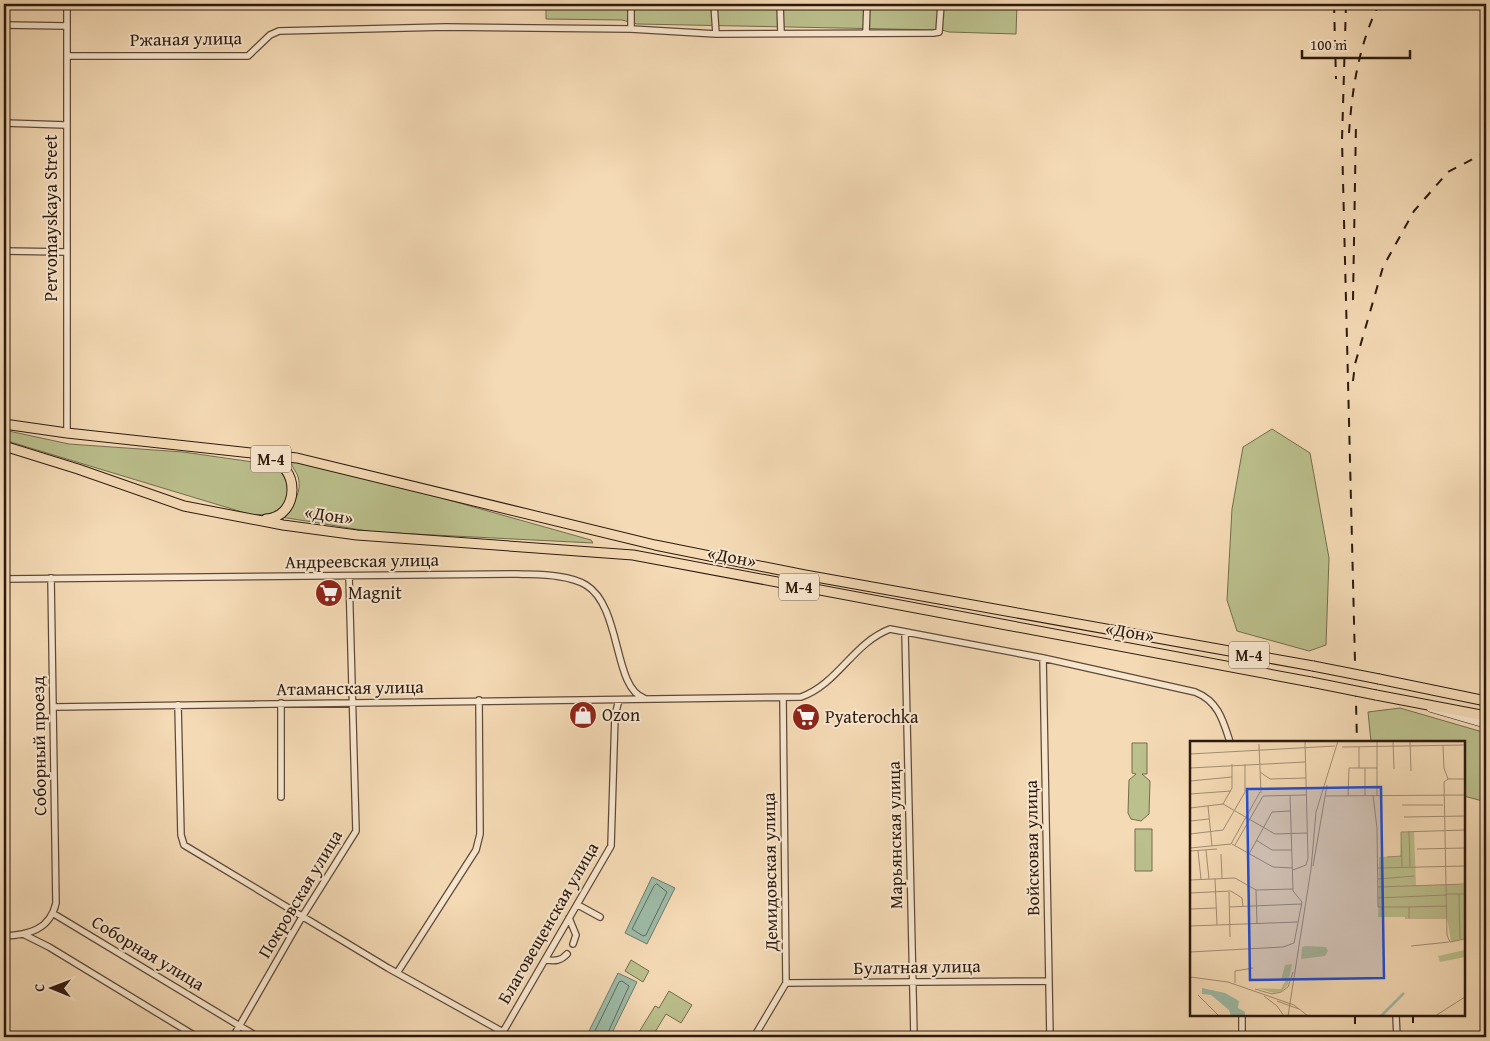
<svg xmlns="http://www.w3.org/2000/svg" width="1490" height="1041" font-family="'Gentium Book Plus',serif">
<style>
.green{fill:#bbc08d;stroke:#746c4e}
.water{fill:#9dbba8;stroke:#707a6b}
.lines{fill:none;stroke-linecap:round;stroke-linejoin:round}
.shore{stroke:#656a5c;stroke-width:1}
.minor-casing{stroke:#5f4938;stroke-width:8}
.secondary-casing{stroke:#2d190f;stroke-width:9}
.trunk-casing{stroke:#2d190f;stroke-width:11}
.minor{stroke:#f8e7cf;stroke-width:5.5}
.secondary{stroke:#f8e7cf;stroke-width:8}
.trunk{stroke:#f4dab5;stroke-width:9}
.rail{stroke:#2d190f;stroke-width:2;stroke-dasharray:9 9;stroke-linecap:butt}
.trunk-bridge-casing{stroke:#2d190f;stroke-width:11;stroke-linecap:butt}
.trunk-bridge{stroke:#f4dab5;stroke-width:9}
.labels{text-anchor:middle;stroke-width:4;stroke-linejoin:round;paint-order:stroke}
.shield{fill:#f8e7cf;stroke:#6a5749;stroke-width:1}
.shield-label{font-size:16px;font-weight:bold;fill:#2d190f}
.street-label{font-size:18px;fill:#2d190f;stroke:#f8e7cf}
.poi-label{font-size:18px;fill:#2d190f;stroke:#f8e7cf;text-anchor:start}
.inset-river{fill:none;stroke:#9dbba8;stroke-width:2.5}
.inset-road{fill:none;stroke:#a48d73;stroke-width:1}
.view{fill:#1d4ed8;fill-opacity:0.15;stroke:#1d4ed8;stroke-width:2.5}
.inset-edge{fill:none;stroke:#2d190f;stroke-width:2.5}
</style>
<rect width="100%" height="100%" fill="#f4dab5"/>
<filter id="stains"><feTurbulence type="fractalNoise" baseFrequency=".004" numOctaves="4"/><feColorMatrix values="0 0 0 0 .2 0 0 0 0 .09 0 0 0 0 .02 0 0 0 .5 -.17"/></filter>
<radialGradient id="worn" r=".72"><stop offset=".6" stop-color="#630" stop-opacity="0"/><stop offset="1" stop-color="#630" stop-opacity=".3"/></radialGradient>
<path class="green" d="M546,4h471l-1,30 -67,-2 -7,-2 -305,-6 -15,-4 -76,-1z
M1272,429l38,24 19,105 -3,87 -17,6 -72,-20 -10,-31 5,-91 11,-62z
M4,430l65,14 114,8 91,13c18,14 21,42 -6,49 -5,1 -11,0 -16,1l-248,-75z
M291,460l83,19 217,61 2,3 -219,-11 -93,-15c12,-11 23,-26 16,-43 -3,-5 -6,-9 -6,-14z
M1400,708l86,25v69l-22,-6v-54h-93l-3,-30z
M1132,743h15v31h-5l8,7 -1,33 -8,7 -10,-2 -3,-6 1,-33 7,-6 -4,-1z
M1135,829h17v42h-17z
M631,960l18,11 -6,11 -18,-11z
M669,991l23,14 -11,18 -15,-9 -14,23h-16l19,-31 4,2z"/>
<path class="water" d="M652,877l23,11 -28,56 -22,-11z
M618,973l19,9 -27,55h-24z"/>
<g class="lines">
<path class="shore" d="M657,884l10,8 -21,43 -3,1 -11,-7 22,-43z
M592,1037l27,-55 3,-1 7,5 -23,51"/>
<g class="minor-casing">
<path id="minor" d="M631,4v25
M714,4l2,30
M780,4l1,29
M4,25l63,1
M866,33l1,-29
M67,56h181l22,-21 9,-4 167,-4 185,2 85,5 218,-1 5,-1 2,-28
M4,123l62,2
M4,251l61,1
M67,433v-429
M4,579l514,-5c21,1 50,0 68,11 36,22 27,103 58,113
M905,632l9,405
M1043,658l7,379
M178,705l3,130 3,10 204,123 115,64
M54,707l747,-10c37,-13 52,-54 89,-68l153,29 152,34c23,9 28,28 35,50
M281,797v-94
M578,905l22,12
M54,914l204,123
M569,918l7,17 -3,9
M25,935l24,12 148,90
M4,936c24,-1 46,-6 52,-33l-5,-325
M546,960c9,1 15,1 21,-6
M397,973l79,-123 4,-16 -1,-134
M786,983l263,-2
M1242,1015v22
M1396,1016l1,21
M233,1037l69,-120 54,-86 -7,-255
M500,1037l111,-191 4,-131 4,-15
M754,1037l32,-54 -3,-285"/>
</g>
<g class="secondary-casing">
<path id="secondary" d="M1431,708l55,16"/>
</g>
<g class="trunk-casing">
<path id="trunk" d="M4,424l63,9 230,25 358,87 150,30 508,91
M4,446l74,23 106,37 99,19 74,10 276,20 678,127
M266,519c34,-2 35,-55 1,-60
M1379,679l107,22
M1376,695l110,21"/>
</g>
<use href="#minor" class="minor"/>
<use href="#secondary" class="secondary"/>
<use href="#trunk" class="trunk"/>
<path class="rail" d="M1334,4l2,75
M1346,4l-4,136 15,602
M1349,133c3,-44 10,-89 30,-129
M1353,300l3,-177
M1353,381l2,-17 28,-97 31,-56 34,-39 38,-20
M1355,1015v22
M1413,1015v8"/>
<g class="trunk-bridge-casing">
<path id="trunk-bridge" d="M1313,666l66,13
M1311,682l65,13"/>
</g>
<use href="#trunk-bridge" class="trunk-bridge"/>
</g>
<defs>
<g id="supermarket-disc" transform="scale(1.4375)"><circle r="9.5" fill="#8f2418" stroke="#f8e7cf"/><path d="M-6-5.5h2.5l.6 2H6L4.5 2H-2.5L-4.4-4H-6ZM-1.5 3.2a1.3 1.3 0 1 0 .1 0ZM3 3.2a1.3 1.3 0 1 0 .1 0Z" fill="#fff"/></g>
<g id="shop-disc" transform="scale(1.4375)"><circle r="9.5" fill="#8f2418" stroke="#f8e7cf"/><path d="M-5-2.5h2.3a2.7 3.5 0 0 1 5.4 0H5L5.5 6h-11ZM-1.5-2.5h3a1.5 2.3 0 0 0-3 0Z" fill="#fff"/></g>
</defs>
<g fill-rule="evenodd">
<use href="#supermarket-disc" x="329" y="593"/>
<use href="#shop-disc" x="583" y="715"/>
<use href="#supermarket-disc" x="806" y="717"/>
</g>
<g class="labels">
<g class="shield">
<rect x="251" y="445.5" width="40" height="27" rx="4"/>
<rect x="779" y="573.5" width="40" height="27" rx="4"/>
<rect x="1229" y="641.5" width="40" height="27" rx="4"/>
</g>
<g class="shield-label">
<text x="271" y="465">М-4</text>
<text x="799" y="593">М-4</text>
<text x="1249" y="661">М-4</text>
</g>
<g class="street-label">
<text transform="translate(186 39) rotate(-1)" y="6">Ржаная улица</text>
<text transform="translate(51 218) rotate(-90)" y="6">Pervomayskaya Street</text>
<text transform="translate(329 515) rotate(8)" y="6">«Дон»</text>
<text transform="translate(732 557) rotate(11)" y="6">«Дон»</text>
<text transform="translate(362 561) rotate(-1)" y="6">Андреевская улица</text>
<text transform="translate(1130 632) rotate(10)" y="6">«Дон»</text>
<text transform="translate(350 688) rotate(-1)" y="6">Атаманская улица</text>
<text transform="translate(39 746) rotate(-91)" y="6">Соборный проезд</text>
<text transform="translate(895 835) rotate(-91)" y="6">Марьянская улица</text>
<text transform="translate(1032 848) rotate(-91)" y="6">Войсковая улица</text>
<text transform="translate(770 872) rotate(-91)" y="6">Демидовская улица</text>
<text transform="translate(300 894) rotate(-59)" y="6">Покровская улица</text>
<text transform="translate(548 923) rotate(-60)" y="6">Благовещенская улица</text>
<text transform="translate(148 953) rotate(31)" y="6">Соборная улица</text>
<text transform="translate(917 967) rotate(-1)" y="6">Булатная улица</text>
</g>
<g class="poi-label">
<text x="348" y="599">Magnit</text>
<text x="602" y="721">Ozon</text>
<text x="825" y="723">Pyaterochka</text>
</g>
</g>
<g transform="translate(1190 741)">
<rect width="275" height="275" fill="#f4dab5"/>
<path d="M211,91h13l2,53h49v54l-14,3 -4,-25h-69l1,-60 21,-1zM116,205l20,1 2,4 -3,5 -24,3 1,-12zM275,209v7l-25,5 -2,-6zM102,223l-4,20 -6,7 -8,2 -17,-5 24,1 5,-9h-5l4,-15z" fill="#bbc08d"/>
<path d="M12,247l23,5 14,8 -1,7 7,4v4h-14l-2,-6 -18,-15 -9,-1z" fill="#9dbba8"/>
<path class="inset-river" d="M191,275l23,-23"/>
<path class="inset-road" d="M187,0v54M203,0l1,28M220,0l1,30M69,3l2,49M253,4l1,23 4,11M152,6l123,-2M169,6v21M0,13l145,-8M0,27l115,-6M70,31l10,7 36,-1M258,38l-4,3 3,153 3,7 15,-3M258,38h17M0,40l42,-4M0,53l41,-3M183,54l4,33 1,79h31M73,55l43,-1M135,55l140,-1M158,55l1,-28h28M175,55v-28M33,63l52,30 32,-1M33,63l9,-16v-24M212,64h41M18,65l4,40M0,67l33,-4M214,76l61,-1M0,80l19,-2M219,90l1,36M0,93l33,-4 22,-38v-28M66,99l16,10h20M42,103l41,23 19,1M45,104l28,-49M0,107l41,-4 29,-52M227,108l48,-1M16,109l3,29M0,110l27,-2M8,110l3,28M31,113l1,24M59,113l23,-42 18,-1M197,116l15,-1M123,125l14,-81M212,126l-1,-35 64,-2M188,127l87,-2M103,129l13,-5 2,-7 -3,-117M25,138l2,46M188,138l36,-3M0,139l45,-2 21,12 37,-1M188,146l87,-3M66,149l1,34M39,151l1,45M0,152l41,-2 11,7 1,9M256,153h19M269,153l1,45M188,157l68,-3M39,166l72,-3M0,168l26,-1M215,177h42M219,177v-11l38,-1M0,185l108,-4M221,205l38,-4M0,211l93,-5 11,-4 8,-41 -9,-11 -3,-96M0,236l38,5 66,23 14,11M45,242v-12l18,-3M65,248l17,5 9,-2 7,-5 5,-15M8,254l21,21M74,255l13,10 7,10M87,260l22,8M98,275l23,-147 5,-57 22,-71M245,275l30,-19"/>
<path class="view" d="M191,46l3,191 -134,2 -3,-191z"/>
<rect width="275" height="275" class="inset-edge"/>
</g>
<rect width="1490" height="1041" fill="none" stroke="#f4dab5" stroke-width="20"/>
<rect x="5" y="5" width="1480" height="1031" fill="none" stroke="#2d190f" stroke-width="2.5"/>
<rect x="10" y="10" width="1470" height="1021" fill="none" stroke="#2d190f"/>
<g transform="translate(52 988) rotate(271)" stroke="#f8e7cf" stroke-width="4" paint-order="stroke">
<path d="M0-4L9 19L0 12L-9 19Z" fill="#2d190f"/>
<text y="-8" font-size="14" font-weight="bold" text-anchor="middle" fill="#2d190f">С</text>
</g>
<path d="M1302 50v8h108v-8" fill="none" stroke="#2d190f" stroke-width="2.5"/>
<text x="1310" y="50" font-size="15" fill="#2d190f" stroke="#f8e7cf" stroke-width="4" paint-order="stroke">100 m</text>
<rect width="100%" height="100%" filter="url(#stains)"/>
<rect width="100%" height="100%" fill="url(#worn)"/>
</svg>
